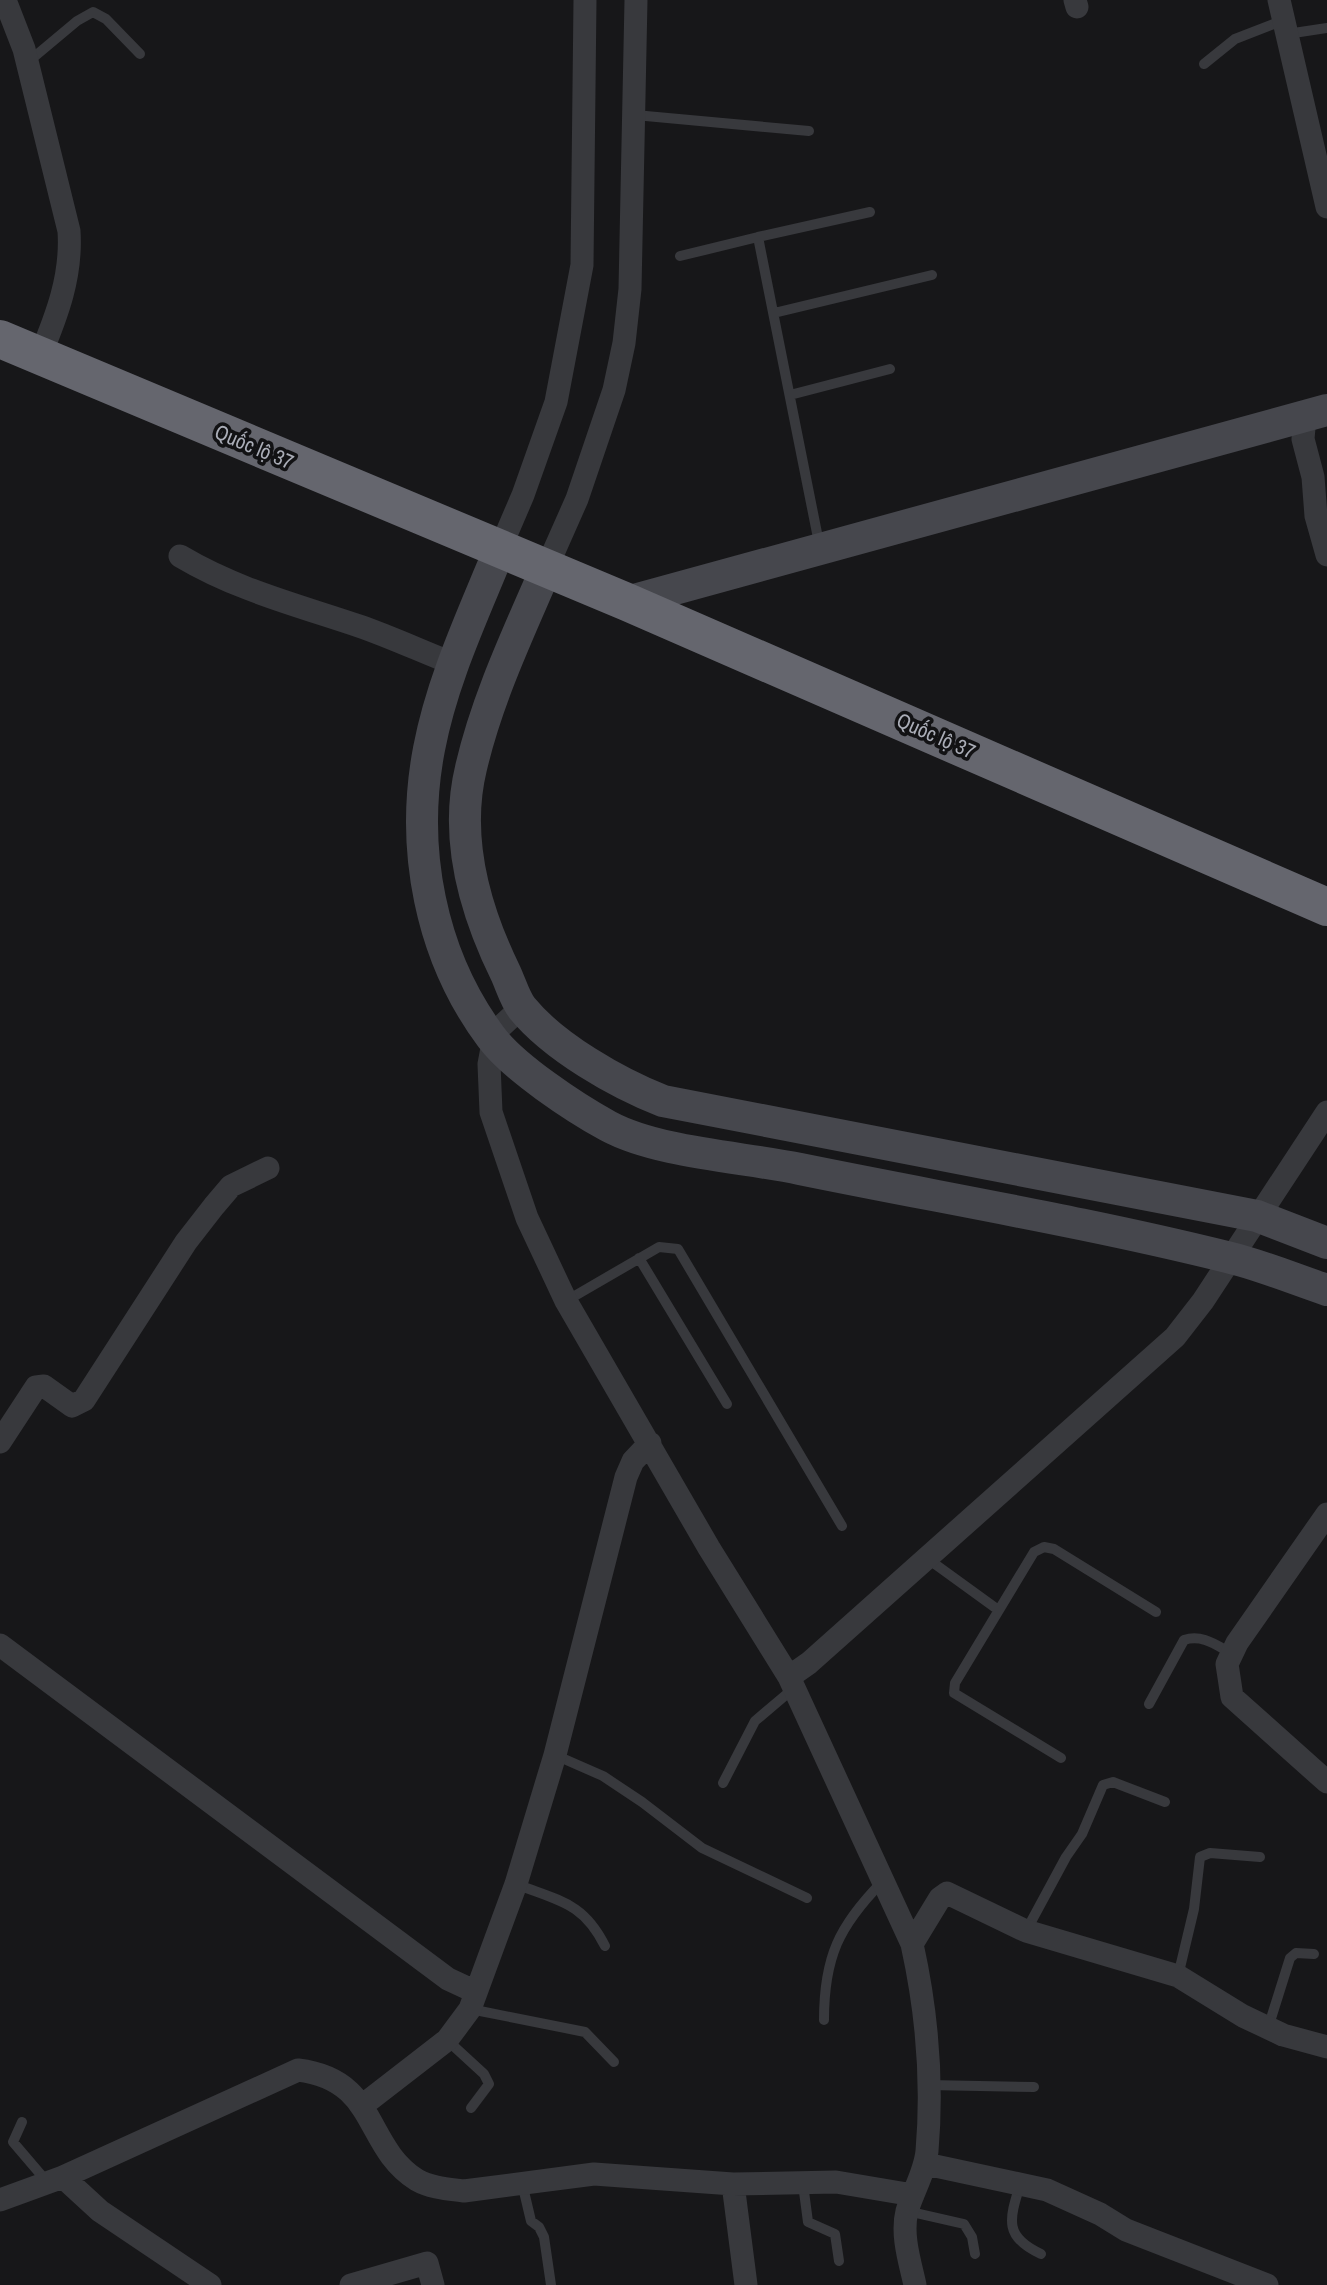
<svg xmlns="http://www.w3.org/2000/svg" width="1327" height="2285" font-family="'Archivo Narrow',sans-serif">
<style>
.lines{fill:none;stroke-linecap:round;stroke-linejoin:round}
.lane{stroke:#38393d;stroke-width:10}
.street{stroke:#38393d;stroke-width:23}
.secondary{stroke:#46474d;stroke-width:32}
.highway{stroke:#65666e;stroke-width:38}
.labels{text-anchor:middle;stroke-width:7;stroke-linejoin:round;paint-order:stroke}
.street-label{font-size:21px;fill:#aaadb7;stroke:#121214}
</style>
<rect width="100%" height="100%" fill="#171719"/>
<g class="lines">
<path class="lane" d="M1287,34l40,-6
M28,62l49,-41 16,-9 13,7 34,35
M1204,64l31,-25 49,-19
M635,115l174,16
M758,237l112,-25
M680,256l78,-19 62,311
M774,313l158,-38
M790,395l100,-26
M639,1258l88,146
M566,1301l93,-54 19,2 164,277
M928,1559l69,50
M1149,1704l35,-64c18,-6 32,5 47,13
M555,1755l48,21 39,26 60,46 105,50
M1061,1758l-107,-65 1,-10 79,-131 10,-5 10,2 102,63
M723,1783l32,-62 39,-33
M516,1884c43,17 67,18 89,62
M1026,1931l40,-74 16,-23 21,-49 10,-3 52,20
M1178,1976l16,-67 6,-52 10,-4 50,4
M470,2009l115,23 29,30
M824,2020c0,-63 15,-94 58,-138
M1268,2028l22,-70 6,-5 18,1
M447,2040l37,34 5,10 -18,24
M928,2085l106,2
M22,2122l-9,20 35,41
M522,2183l9,38 8,6 5,10 7,48
M803,2184l5,38 27,12 4,27
M1020,2185c-11,35 -16,52 21,69
M907,2211l57,13 8,13 3,17"/>
<path class="street" d="M5,0l19,49 45,182c3,45 -12,84 -29,125
M1075,0l2,7
M1279,0l48,207
M1305,416l-2,23 10,38 3,39 11,39
M499,551l24,-56 33,-93 26,-137 3,-265
M180,556c57,34 117,49 179,70 32,11 64,26 95,38
M546,569l31,-70 37,-109 10,-47 6,-54 6,-289
M522,1007l-27,25 -6,32 2,48 36,106 39,83 143,247 80,129
M0,1442l36,-55 8,-1 28,20 12,-6 102,-158 28,-36 17,-20 37,-18
M1327,1514l-90,129 -10,21 5,33 95,85
M0,1645l448,334 28,13
M912,1944l28,-46 7,-5 79,38 152,45 65,40 40,19 44,12
M363,2105l84,-65 23,-31 46,-125 39,-129 71,-278 7,-16 17,-18
M926,2164l121,26 53,24 26,16 141,55
M63,2177l37,34 110,74
M733,2184l13,101
M0,2200l63,-23 235,-107c81,10 65,76 119,110 14,8 32,9 47,11l130,-17 139,10 103,-2 77,13
M351,2285l76,-22 6,22
M915,2285c-5,-23 -14,-50 -8,-74 6,-20 18,-39 20,-60 6,-70 0,-139 -15,-207l-123,-267 20,-14 366,-326 28,-36 124,-189"/>
<path class="secondary" d="M499,551c-26,64 -57,129 -70,198 -19,99 1,206 62,288 22,30 84,71 117,89 50,27 135,31 192,43 142,29 286,53 427,88 34,8 67,22 100,33
M546,569c-28,65 -59,130 -75,199 -17,70 4,143 35,206 5,11 9,25 16,34 32,39 95,75 141,93l594,115 70,27
M627,602l700,-192"/>
<path class="highway" d="M0,339l627,263 700,305"/>
</g>
<g class="labels">
<g class="street-label">
<text transform="translate(254 447) rotate(23)" y="7">Quốc lộ 37</text>
<text transform="translate(936 736) rotate(24)" y="7">Quốc lộ 37</text>
</g>
</g>
</svg>
